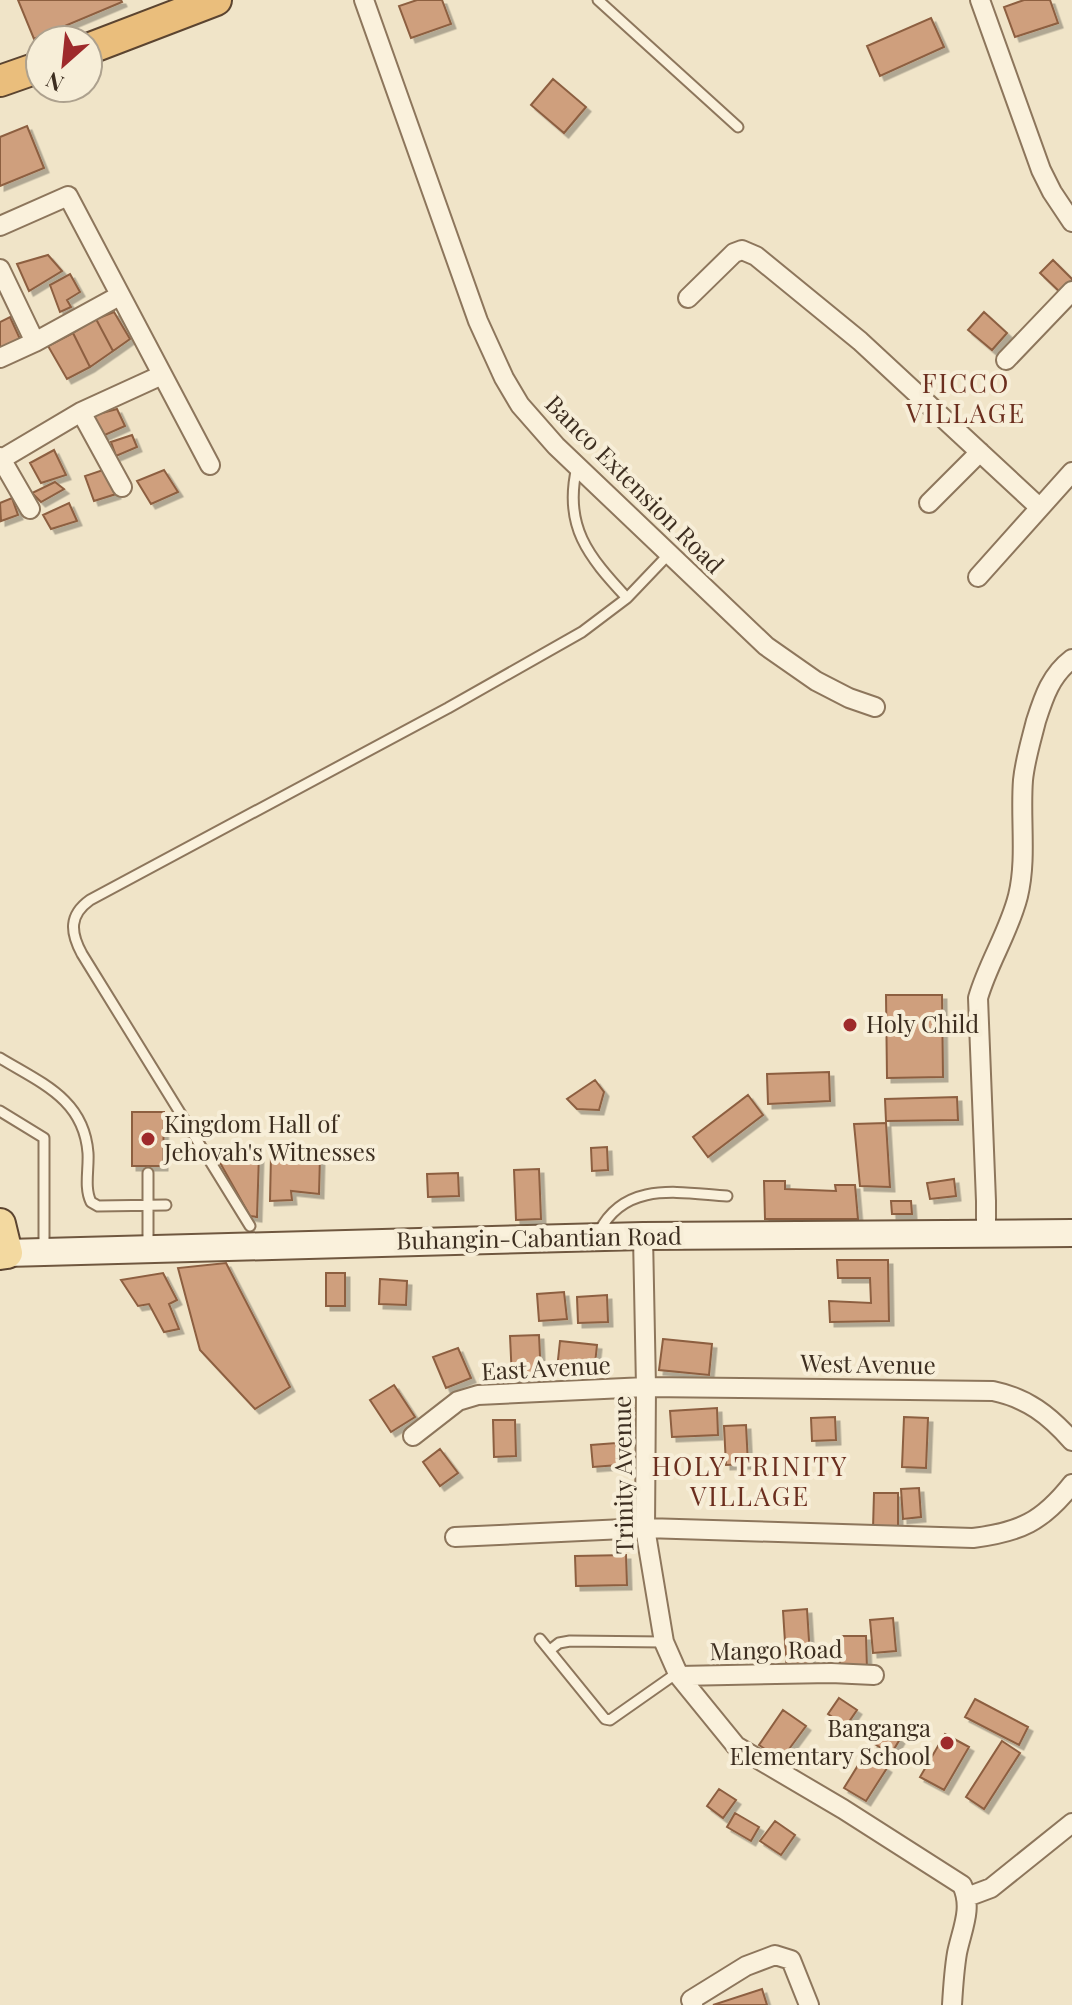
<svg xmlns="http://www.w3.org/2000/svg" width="1072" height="2005" font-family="'Playfair Display',serif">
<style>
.building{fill:#cf9f7d;stroke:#8d5f41;stroke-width:2;filter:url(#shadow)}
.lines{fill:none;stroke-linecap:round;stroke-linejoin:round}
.service-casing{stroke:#8d765c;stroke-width:13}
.minor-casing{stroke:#8d765c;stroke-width:22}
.secondary-casing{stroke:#6f573f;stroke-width:30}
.primary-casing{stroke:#5b4430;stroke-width:34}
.trunk-casing{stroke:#5b4430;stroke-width:34}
.service{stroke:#faf1dc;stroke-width:9}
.minor{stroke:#faf1dc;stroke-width:18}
.secondary{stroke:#faf1dc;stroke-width:26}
.primary{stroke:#f3d9a0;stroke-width:30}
.trunk{stroke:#eabe7c;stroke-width:30}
.poi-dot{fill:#9e2a2b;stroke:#f7eed8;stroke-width:3}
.labels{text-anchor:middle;stroke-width:8;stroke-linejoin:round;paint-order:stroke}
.street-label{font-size:24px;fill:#3d2e20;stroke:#f7eed8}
.poi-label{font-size:24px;fill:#3d2e20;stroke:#f7eed8;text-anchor:start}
.neighbourhood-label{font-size:26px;letter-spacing:2px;fill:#6b2e1e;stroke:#f7eed8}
</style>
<defs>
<filter id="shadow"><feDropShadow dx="4.5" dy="4.5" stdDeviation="0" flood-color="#0004"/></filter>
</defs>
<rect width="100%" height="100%" fill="#f0e4c8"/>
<path class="building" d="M18,0h103l1,2 -88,37z
M417,0h25l9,24 -40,14 -12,-32z
M1024,0h26l8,23 -43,14 -11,-30z
M931,18l13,29 -64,29 -13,-30z
M553,79l33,28 -22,26 -33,-28z
M27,126l17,42 -44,18v-49z
M48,255l14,16 -33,20 -12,-27z
M1053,260l19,19v7l-9,9 -23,-22z
M70,274l10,18 -13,8 4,7 -11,5 -10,-27z
M114,312l16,27 -17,12 -17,-32z
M984,312l23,21 -15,17 -24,-20z
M10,317l10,22 -20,11v-28z
M96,319l17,32 -23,16 -17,-34z
M73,333l17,34 -23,12 -19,-33z
M117,409l8,17 -27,12 -7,-22z
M132,435l5,12 -21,9 -5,-14z
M54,450l12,25 -25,8 -11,-20z
M106,469l10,25 -22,7 -9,-25z
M164,470l14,22 -27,12 -14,-23z
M55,482l9,7 -23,13 -9,-9z
M12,498l6,17 -17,6 -1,-18z
M69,503l8,18 -26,8 -8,-14z
M886,995h56l1,82 -56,1z
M829,1072l1,29 -62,3 -1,-30z
M595,1080l9,12 -5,18 -22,-1 -10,-10z
M748,1095l15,20 -55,42 -15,-20z
M957,1097l1,23 -72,1 -1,-22z
M132,1112h32l-1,54h-31z
M886,1123l4,64 -30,-1 -6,-62z
M607,1147l1,23 -16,1 -1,-23z
M214,1152l45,2 -2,63 -7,-1z
M271,1155l49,1 -1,38 -28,-3 1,9 -22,1z
M539,1169l2,50 -25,1 -2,-50z
M458,1173l1,23 -31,1 -1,-23z
M954,1179l2,17 -26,3 -3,-16z
M764,1181h21v8l51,2 -1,-6h20l3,34h-93z
M891,1201h20l1,13h-20z
M837,1260h51l1,61 -59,1 -1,-21 42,2 -1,-25h-32z
M226,1263l64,124 -35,22 -55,-59 -22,-82z
M163,1273l14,27 -8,4 10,25 -15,3 -15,-28 -11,2 -17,-26z
M326,1273h19v33h-19z
M380,1279l27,2 -1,24 -27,-1z
M564,1292l3,27 -28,2 -2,-27z
M607,1295l1,27 -30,1 -1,-26z
M539,1335l2,43 -29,1 -2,-43z
M663,1339l49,5 -3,31 -50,-5z
M560,1341l37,4 -3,28 -37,-4z
M458,1348l13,30 -25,10 -13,-31z
M394,1385l21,32 -24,15 -21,-32z
M619,1408h18v24h-18z
M717,1408l1,27 -46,2 -2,-26z
M835,1417l1,23 -24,1 -1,-23z
M904,1417l24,1 -2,50 -24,-1z
M493,1420h22l1,36 -22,1z
M746,1425l2,39 -22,1 -2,-39z
M616,1443l2,22 -25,2 -2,-22z
M440,1449l18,24 -18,13 -17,-24z
M919,1488l2,29 -18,2 -2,-30z
M874,1493h24v36h-25z
M626,1555l1,30 -51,1 -1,-30z
M807,1609l4,63 -24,1 -4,-62z
M893,1618l3,33 -23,2 -3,-33z
M840,1636h26l1,33h-27z
M839,1698l18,12 -11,16 -18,-12z
M975,1699l53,28 -9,18 -54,-28z
M783,1710l23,16 -25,34 -22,-15z
M881,1728l19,11 -9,15 -18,-11z
M945,1734l24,13 -25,43 -24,-13z
M1002,1741l18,12 -36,56 -18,-12z
M865,1754l22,14 -21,33 -22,-13z
M719,1789l17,11 -13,18 -16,-12z
M735,1813l24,14 -8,14 -24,-14z
M775,1821l20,14 -14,20 -21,-14z
M762,1989l5,16h-54z"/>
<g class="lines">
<g class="service-casing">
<path id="service" d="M598,0l140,127
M577,467c-14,59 11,89 50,131
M0,1058c41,25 84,41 88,95 1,16 -4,35 3,49l7,4 68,-1
M0,1111l44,27v113
M148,1173v72
M250,1226l-168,-272c-12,-22 -13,-39 8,-54l358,-192 134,-76 45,-34 42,-44
M599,1232c26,-52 81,-39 128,-36
M540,1639l65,80 5,1 67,-47
M550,1650l9,-7 11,-2 94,1"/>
</g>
<g class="minor-casing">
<path id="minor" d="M364,0l114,321 26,57 16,27 36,41 210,200 50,35 33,17 26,9
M980,0l61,170 11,22 20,30
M0,226l68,-30 142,269
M0,269l35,73
M688,298l46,-45 8,-3 14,6 104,85 179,166
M0,358l35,-16 84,-46
M1006,360l66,-69
M81,412l41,75
M0,457l30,52
M0,460l81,-48 81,-37
M929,503l51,-51
M978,577l94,-105
M986,1235v-34l-8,-203c10,-35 31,-66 40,-102 9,-37 2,-78 5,-116 2,-20 8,-39 13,-59 8,-25 15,-46 36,-62
M643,1236l3,151 -1,141 19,114 15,34 57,70 107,63 119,76c11,23 0,44 -5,68 -3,18 -4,35 -5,52
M413,1436l45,-35 20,-6 168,-8 347,4c34,7 56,24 79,50
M455,1537l190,-9 328,10c47,-6 69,-16 99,-54
M679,1676l152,-3 43,2
M967,1897l24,-9 81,-65
M693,2005l-2,-5 55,-34 29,-11 16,5 18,45"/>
</g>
<g class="secondary-casing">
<path id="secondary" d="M7,1253l636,-17 429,-3"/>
</g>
<g class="primary-casing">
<path id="primary" d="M0,1224l7,29 -7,1"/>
</g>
<g class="trunk-casing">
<path id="trunk" d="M88,49l128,-49
M0,81l40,-14"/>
</g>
<use href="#service" class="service"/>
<use href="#minor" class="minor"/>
<use href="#secondary" class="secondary"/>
<use href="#primary" class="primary"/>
<use href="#trunk" class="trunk"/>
</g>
<g class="poi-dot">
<circle cx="850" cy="1025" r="8"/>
<circle cx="148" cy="1139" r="8"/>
<circle cx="947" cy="1743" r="8"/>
</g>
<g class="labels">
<g class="street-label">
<text transform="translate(634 485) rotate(45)" y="8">Banco Extension Road</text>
<text transform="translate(539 1239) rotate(-1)" y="8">Buhangin-Cabantian Road</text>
<text transform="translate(868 1365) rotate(1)" y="8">West Avenue</text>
<text transform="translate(546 1369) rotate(-3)" y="8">East Avenue</text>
<text transform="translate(624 1475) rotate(-91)" y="8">Trinity Avenue</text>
<text transform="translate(776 1651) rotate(-1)" y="8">Mango Road</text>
</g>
<g class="poi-label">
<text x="866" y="1033">Holy Child</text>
<text x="164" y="1133">Kingdom Hall of<tspan x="164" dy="28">Jehovah's Witnesses</tspan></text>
<text x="931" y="1737" text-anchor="end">Banganga<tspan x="931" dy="28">Elementary School</tspan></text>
</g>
<g class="neighbourhood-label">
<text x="966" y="393">FICCO<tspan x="966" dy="30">VILLAGE</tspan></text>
<text x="750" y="1476">HOLY TRINITY<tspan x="750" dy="30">VILLAGE</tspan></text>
</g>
</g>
<g transform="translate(64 64) rotate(207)"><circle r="38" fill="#f7eed8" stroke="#ada18e" stroke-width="2"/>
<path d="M0-6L14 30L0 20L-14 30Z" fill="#9e2a2b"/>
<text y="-12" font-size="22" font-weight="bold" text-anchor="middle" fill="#3d2e20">N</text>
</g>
</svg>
